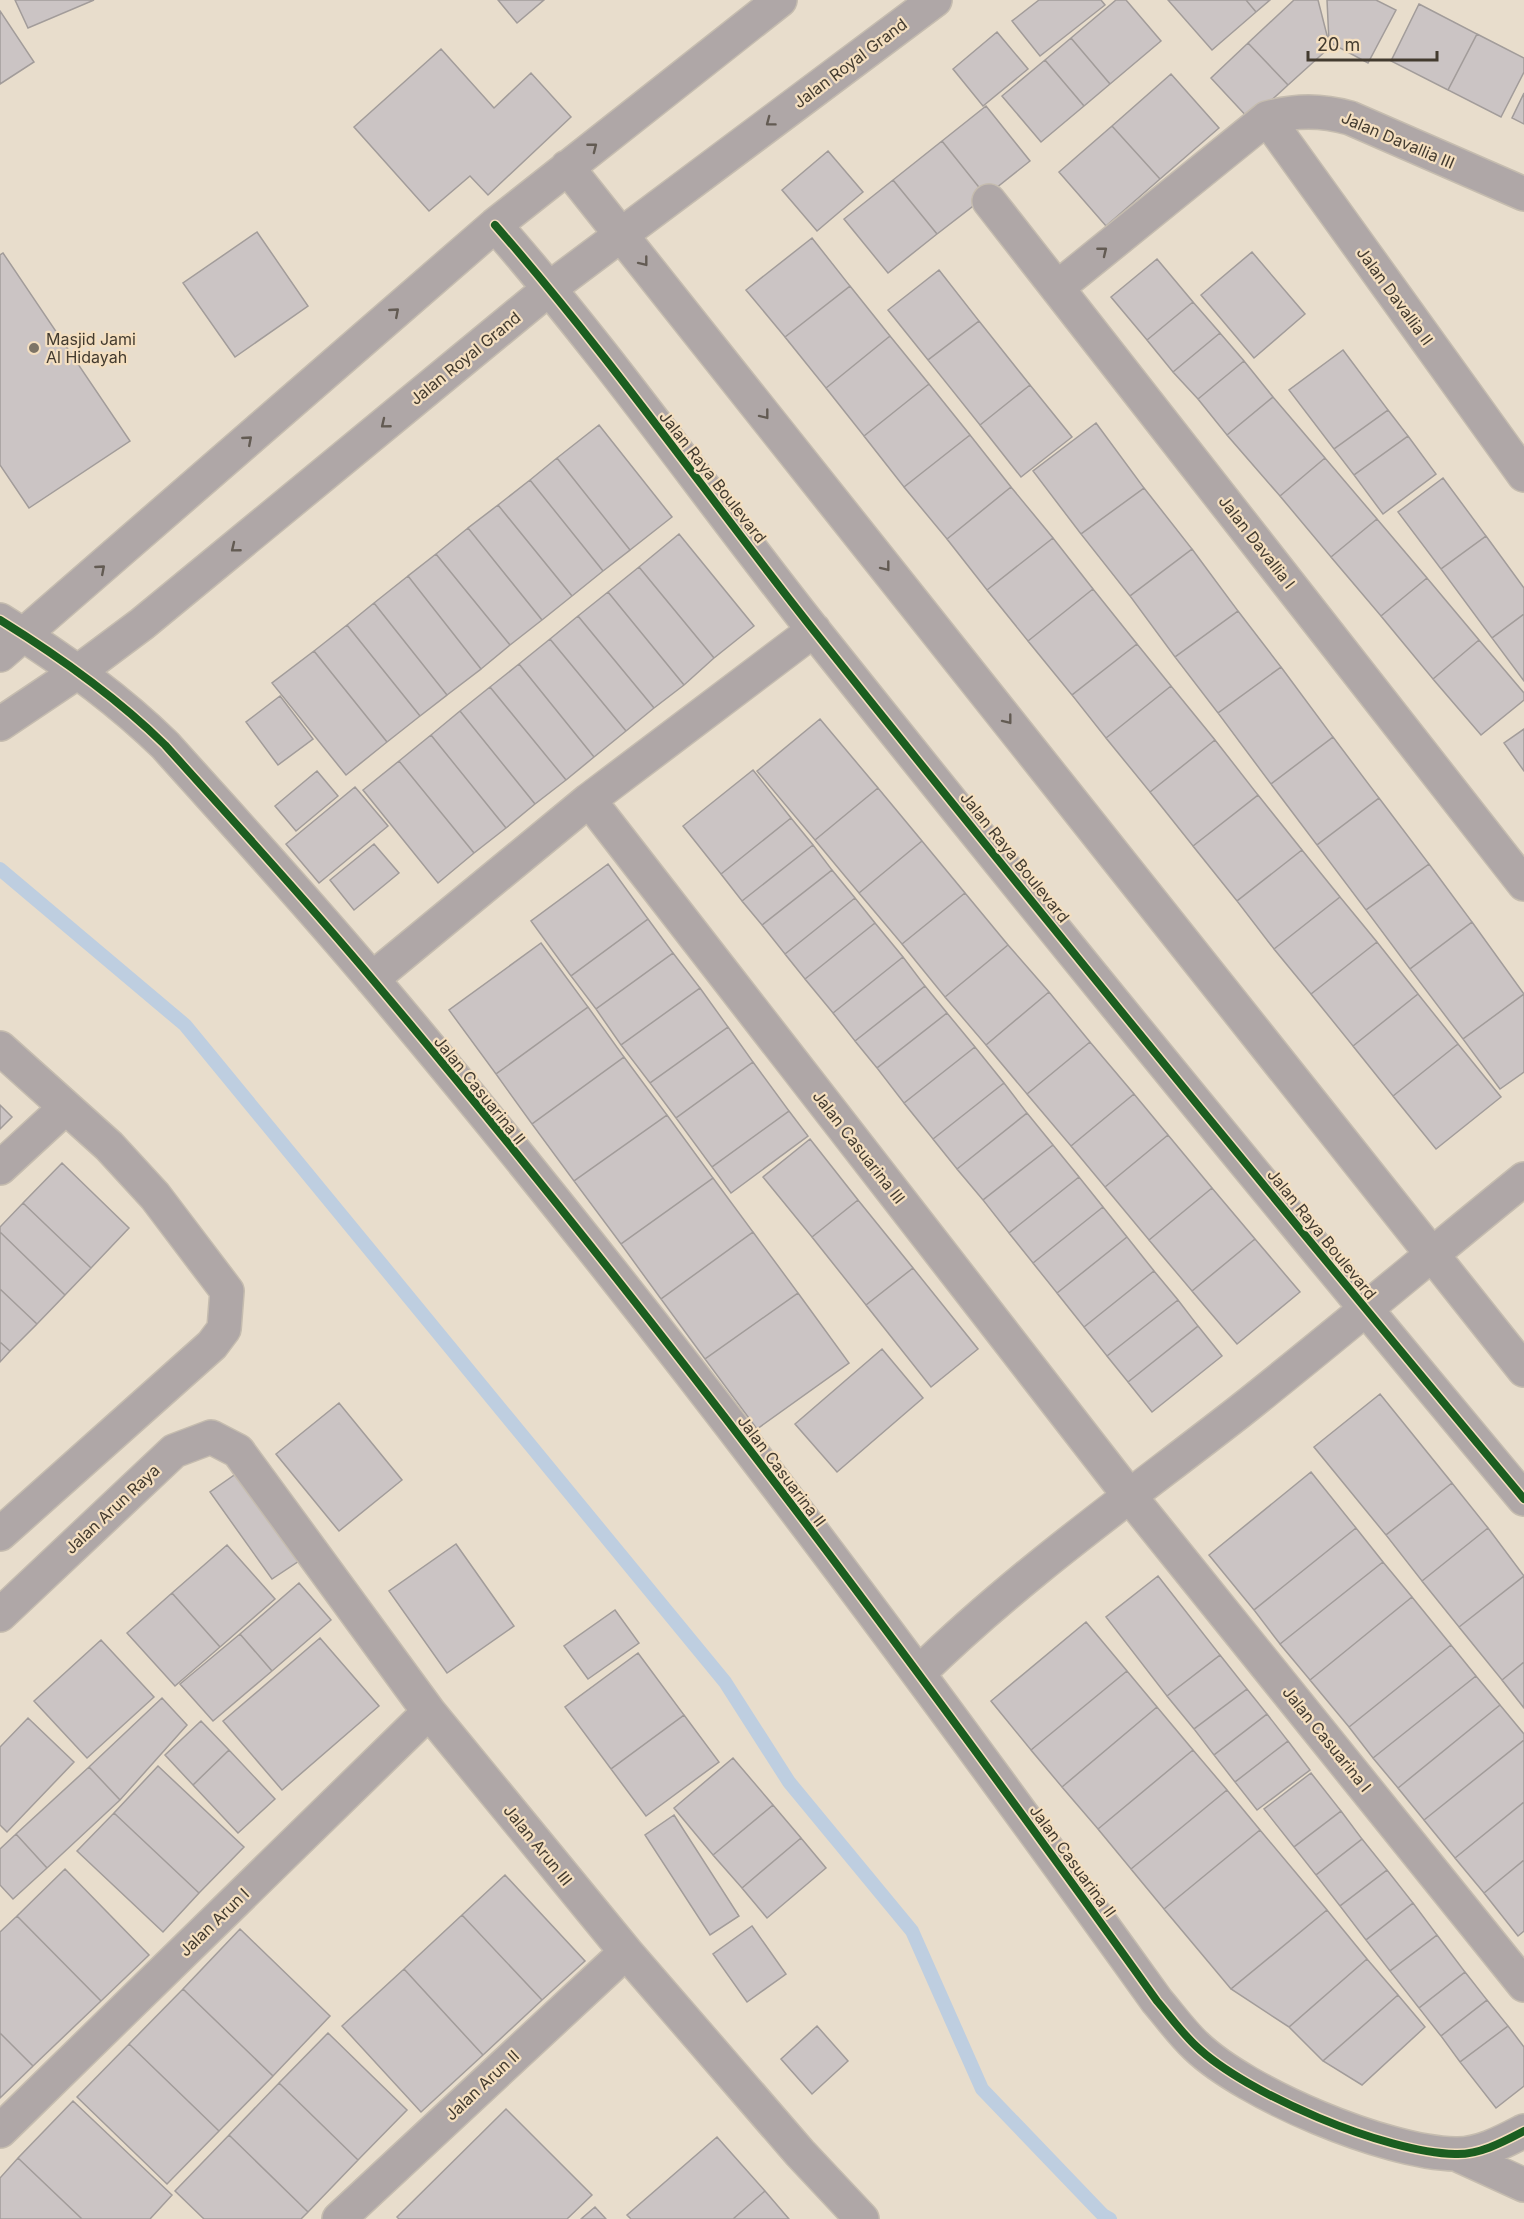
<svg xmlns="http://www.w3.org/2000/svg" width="1524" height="2219" font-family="Inter,sans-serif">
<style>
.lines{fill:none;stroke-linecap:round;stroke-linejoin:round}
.stream{stroke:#becee0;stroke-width:14}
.building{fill:#cbc4c4;stroke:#a29c9a;stroke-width:1.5}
.minor-casing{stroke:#c5bcaf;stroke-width:36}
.minor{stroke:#afa7a7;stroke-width:33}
.cycleway-casing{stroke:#f4dfc0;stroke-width:11}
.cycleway{stroke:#1b5e20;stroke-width:8}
.oneway{stroke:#635b53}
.poi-dot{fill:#7d7466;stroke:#f4dfc0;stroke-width:2}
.labels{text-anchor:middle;stroke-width:4.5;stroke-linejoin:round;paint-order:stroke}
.street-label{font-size:16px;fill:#433b2f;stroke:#f4dfc0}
.poi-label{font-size:16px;fill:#433b2f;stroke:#f4dfc0;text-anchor:start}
</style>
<rect width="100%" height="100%" fill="#e8ddcc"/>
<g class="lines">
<path class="stream" d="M0,869l185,156 540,657 64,100 123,149 70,158 121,126 7,4"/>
</g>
<path class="building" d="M15,0h79l-66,28z
M498,0h46l-27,23z
M1039,0h62l4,5 -65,51 -28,-35z
M1116,0h10l35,41 -51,43 -39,-46z
M1168,0h78l10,12 -44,38z
M1246,0h24l-14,12z
M1294,0h24l12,47 -42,38 -40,-42z
M1327,0h49l20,10 -28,53 -39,-21z
M1419,4l58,30 -29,56 -57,-29z
M0,11l34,51 -34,22z
M997,32l31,37 -45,37 -30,-37z
M1477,34l47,24v14l-23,45 -53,-27z
M1071,38l39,46 -26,22 -39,-46z
M1248,43l40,42 -38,35 -39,-42z
M441,49l53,59 37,-35 40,44 -83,78 -18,-19 -41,35 -75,-84z
M1045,60l39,46 -43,36 -39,-46z
M1171,74l48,54 -59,51 -48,-53z
M1524,93v31l-12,-6z
M986,106l44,55 -44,35 -44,-55z
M1112,126l48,53 -54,47 -47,-54z
M942,141l44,55 -49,38 -44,-54z
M828,151l35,41 -46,39 -35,-41z
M893,180l44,54 -49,39 -44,-54z
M257,232l51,74 -73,51 -52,-74z
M812,238l38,48 -65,51 -39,-47z
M1252,252l53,62 -51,44 -53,-63z
M3,253l127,188 -101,67 -29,-43v-210z
M1157,259l36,43 -46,38 -36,-43z
M939,270l40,51 -51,39 -40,-50z
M850,286l40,50 -64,52 -41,-51z
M1193,302l27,31 -47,39 -26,-32z
M979,321l51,64 -50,40 -52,-65z
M1220,333l24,28 -46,38 -25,-27z
M890,336l39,48 -65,52 -38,-48z
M1343,350l45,60 -54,39 -45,-59z
M1244,361l29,36 -46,38 -29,-36z
M929,384l41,51 -66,52 -40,-51z
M1030,385l42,52 -51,40 -41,-52z
M1273,397l52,61 -45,38 -53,-61z
M1388,410l20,26 -54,39 -20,-26z
M1096,423l48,65 -63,46 -48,-63z
M599,425l73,92 -42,33 -73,-92z
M970,435l41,52 -64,52 -43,-52z
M1408,436l28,38 -53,40 -29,-39z
M557,458l73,92 -27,21 -73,-91z
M1325,458l52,61 -46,38 -51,-61z
M1443,478l43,58 -45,33 -43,-57z
M530,480l73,91 -31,25 -74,-91z
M1011,487l42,51 -66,52 -40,-51z
M1144,488l48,61 -62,47 -49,-62z
M498,505l74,91 -30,24 -74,-92z
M1377,519l50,59 -46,38 -50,-59z
M468,528l74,92 -32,25 -74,-91z
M679,534l75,92 -40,32 -75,-91z
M1486,536l38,52v26l-32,24 -51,-69z
M1053,538l40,51 -65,52 -41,-51z
M1192,549l46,62 -63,46 -45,-61z
M436,554l74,91 -29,24 -73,-93z
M639,567l75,91 -30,27 -76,-93z
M408,576l73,93 -34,26 -73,-92z
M1427,578l52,62 -46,39 -52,-63z
M1093,589l44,55 -65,51 -44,-54z
M608,592l76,93 -30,23 -76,-92z
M374,603l73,92 -27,21 -73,-91z
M1238,611l43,56 -63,46 -43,-56z
M1524,614v67l-32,-43z
M578,616l76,92 -28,23 -76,-92z
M347,625l73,91 -33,26 -73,-91z
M550,639l76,92 -32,26 -75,-93z
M1479,640l45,53v7l-43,35 -48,-56z
M1137,644l34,42 -65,52 -34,-43z
M314,651l73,91 -41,33 -74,-92z
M519,664l75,93 -28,23 -76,-93z
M1281,667l52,70 -62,47 -53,-71z
M1171,686l44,54 -65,52 -44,-54z
M490,687l76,93 -31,24 -75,-93z
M280,696l33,43 -35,26 -32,-43z
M460,711l75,93 -29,24 -75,-93z
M820,719l58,69 -63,52 -58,-69z
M1524,729v42l-20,-28z
M431,735l75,93 -32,25 -75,-92z
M1333,737l46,61 -62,47 -46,-61z
M1215,740l43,55 -65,51 -43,-54z
M399,761l75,92 -36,30 -75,-93z
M753,770l38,48 -70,56 -38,-48z
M317,771l21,25 -42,35 -21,-25z
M355,787l33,39 -69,57 -33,-39z
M878,788l44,53 -63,52 -44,-53z
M1258,795l44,55 -65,51 -44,-55z
M1379,798l50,66 -63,46 -49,-65z
M791,818l22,27 -71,56 -21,-27z
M922,841l43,52 -63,51 -43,-51z
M374,844l25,29 -45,37 -24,-30z
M813,845l19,25 -70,55 -20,-24z
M1302,850l38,47 -66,52 -37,-48z
M608,864l40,55 -77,57 -40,-55z
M1429,864l43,58 -62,47 -44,-59z
M832,870l23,28 -70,56 -23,-29z
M965,893l43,52 -63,52 -43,-53z
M1340,897l37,45 -66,52 -37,-45z
M855,898l20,25 -70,56 -20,-25z
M648,919l25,34 -77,56 -25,-33z
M1472,922l52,72 -61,45 -53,-70z
M875,923l28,34 -70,56 -28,-34z
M1377,942l41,52 -65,52 -42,-52z
M541,943l47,64 -92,67 -47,-64z
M1008,945l41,47 -63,53 -41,-48z
M673,953l27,35 -79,57 -25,-36z
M903,957l22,29 -70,55 -22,-28z
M925,986l22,27 -70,55 -22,-27z
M700,988l28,39 -78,56 -29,-38z
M1049,992l41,50 -63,52 -41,-49z
M1418,994l40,50 -65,52 -40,-50z
M1524,994v78l-24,17 -37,-50z
M588,1007l36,50 -92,67 -36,-50z
M947,1013l28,34 -71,56 -27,-35z
M728,1027l25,35 -77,56 -26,-35z
M1090,1042l44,52 -63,52 -44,-52z
M1458,1044l43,53 -65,52 -43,-53z
M975,1047l29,36 -71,56 -29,-36z
M624,1057l43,58 -93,66 -42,-57z
M753,1062l36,49 -77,56 -36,-49z
M1004,1083l23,30 -70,56 -24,-30z
M1134,1094l34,41 -63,52 -34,-41z
M0,1105l12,12 -12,12z
M789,1111l19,25 -77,57 -19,-26z
M1027,1113l26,32 -70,55 -26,-31z
M667,1115l46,63 -92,66 -47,-63z
M1168,1135l44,53 -63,52 -44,-53z
M810,1139l48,61 -46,37 -49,-60z
M1053,1145l26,32 -70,56 -26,-33z
M62,1163l67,65 -38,40 -68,-65z
M1079,1177l24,30 -70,56 -24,-30z
M713,1178l40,54 -92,67 -40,-55z
M1212,1188l43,51 -63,52 -43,-51z
M858,1200l55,68 -47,37 -54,-68z
M23,1203l68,65 -26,27 -65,-63v-5z
M1103,1207l24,30 -70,56 -24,-30z
M0,1232l65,63 -28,29 -37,-35z
M753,1232l45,61 -93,66 -44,-60z
M1127,1237l27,34 -70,56 -27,-34z
M1255,1239l45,53 -63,52 -45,-53z
M913,1268l65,81 -47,38 -65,-82z
M1154,1271l24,29 -71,56 -23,-29z
M0,1289l37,35 -27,27 -10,-9z
M798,1293l51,70 -92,66 -52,-70z
M1178,1300l20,26 -70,56 -21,-26z
M1198,1326l24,30 -70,56 -24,-30z
M0,1342l10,9 -10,11z
M882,1349l41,49 -86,74 -42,-48z
M1380,1394l72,89 -66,52 -72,-88z
M339,1403l63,77 -63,51 -63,-77z
M240,1471l62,88 -30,20 -62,-87z
M1311,1472l45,56 -102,82 -45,-55z
M1452,1483l36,45 -66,53 -36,-46z
M1356,1528l27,34 -103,82 -26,-34z
M1488,1528l36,48 -65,51 -37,-46z
M456,1544l58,82 -67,47 -58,-82z
M227,1545l48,54 -55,48 -48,-54z
M1383,1562l29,35 -102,83 -30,-36z
M1158,1576l62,79 -53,41 -61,-79z
M1524,1576v86l-22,18 -43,-53z
M299,1583l32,37 -59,51 -32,-37z
M172,1593l48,54 -45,39 -48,-53z
M1412,1597l39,48 -102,82 -39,-47z
M615,1610l24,33 -51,36 -24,-33z
M1086,1622l41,49 -96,79 -40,-49z
M240,1634l32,37 -59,50 -33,-37z
M320,1638l59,68 -97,84 -59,-69z
M101,1640l53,57 -67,61 -53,-57z
M1451,1645l25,31 -103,82 -24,-31z
M638,1653l46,62 -73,54 -46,-62z
M1220,1655l27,34 -53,40 -27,-33z
M1524,1662v46l-22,-28z
M1127,1671l30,36 -95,80 -31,-37z
M1476,1676l24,29 -102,83 -25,-30z
M1247,1689l20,25 -53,41 -20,-26z
M162,1698l25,27 -67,75 -31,-33z
M1500,1705l24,29v6l-100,80 -26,-32z
M1157,1707l36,43 -95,79 -36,-42z
M1267,1714l21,27 -53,41 -21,-27z
M684,1715l35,47 -73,54 -35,-47z
M28,1718l46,44 -67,70 -7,-7v-78z
M201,1721l28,29 -36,35 -28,-30z
M1524,1740v62l-69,56 -31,-38z
M1288,1741l22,29 -53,40 -22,-28z
M229,1750l46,49 -37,34 -45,-48z
M1193,1750l34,40 -96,79 -33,-40z
M733,1758l40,47 -60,50 -39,-47z
M158,1766l86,81 -45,46 -85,-80z
M89,1767l31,33 -73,68 -31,-34z
M1311,1773l30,38 -47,36 -30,-38z
M1227,1790l33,40 -96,79 -33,-40z
M1524,1802v58l-40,33 -29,-35z
M773,1805l28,33 -59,50 -29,-33z
M1341,1811l21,28 -46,36 -22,-28z
M114,1813l85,80 -36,39 -86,-81z
M674,1815l65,101 -29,19 -65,-100z
M1260,1830l67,80 -96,79 -67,-80z
M16,1834l31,34 -34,31 -13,-14v-36z
M801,1838l25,30 -59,50 -25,-30z
M1362,1839l25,31 -47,36 -24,-31z
M1524,1860v71l-6,5 -34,-43z
M65,1869l84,86 -48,46 -84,-85z
M1387,1870l26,33 -47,37 -26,-34z
M505,1875l80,86 -43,39 -80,-85z
M1413,1903l24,32 -47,36 -24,-31z
M1327,1910l40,49 -78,68 -58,-38z
M462,1915l80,85 -59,55 -79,-86z
M17,1916l84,85 -68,65 -33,-33v-101z
M752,1926l34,48 -39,28 -34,-48z
M240,1929l90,87 -57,60 -90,-87z
M1437,1935l28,37 -46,36 -29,-37z
M1367,1959l31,36 -75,66 -34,-34z
M404,1969l79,86 -62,57 -79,-86z
M1465,1972l22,28 -46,36 -22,-28z
M183,1989l90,87 -54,55 -90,-87z
M1398,1995l27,32 -63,58 -39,-24z
M1487,2000l21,26 -48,36 -19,-26z
M817,2026l31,35 -36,33 -31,-35z
M1508,2026l16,21v39l-28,22 -36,-46z
M0,2033l33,33 -33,32z
M328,2033l79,77 -49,50 -79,-77z
M129,2044l90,87 -52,53 -90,-87z
M279,2083l79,77 -50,52 -79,-77z
M73,2101l99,94 -22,24h-68l-64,-61z
M506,2109l86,86 -25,24h-168l-2,-2z
M229,2135l79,77 -7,7h-97l-29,-28z
M717,2137l48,54 -32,28h-102l-4,-4z
M18,2158l64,61h-82v-41z
M765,2191l24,28h-56z
M595,2207l11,12h-25z"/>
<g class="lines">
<g class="minor-casing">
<path id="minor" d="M1267,118l257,357
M567,167l957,1203
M989,201l535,683
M495,225c114,130 213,272 320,407 233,292 470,581 709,867
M1057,288l210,-170c29,-8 54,-8 83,0l174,76
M0,620c60,37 115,76 165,125 70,78 141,155 208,235 277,328 534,673 784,1021 13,15 25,32 39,45 50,48 190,107 259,108 24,1 48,-12 69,-23
M0,655l495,-430 285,-225
M0,724l79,-53 63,-47 408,-336 385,-288
M589,800l539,694 396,491
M372,979l217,-179 225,-170
M0,1048l109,98 46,50 72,95 -3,38 -12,16 -212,189
M0,1168l65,-60
M0,1615l174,-164 37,-14 27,14 191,261 197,240 174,201 62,66
M919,1673c99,-97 211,-176 320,-261 96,-76 190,-156 285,-233
M0,2131l429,-419
M1456,2154l68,31
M339,2219l287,-267"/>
</g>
<use href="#minor" class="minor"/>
<g class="cycleway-casing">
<path id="cycleway" d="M495,225c114,130 213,272 320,407 233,292 470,581 709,867
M0,620c60,37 115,76 165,125 70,78 141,155 208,235 277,328 534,673 784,1021 13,15 25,32 39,45 50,48 190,107 259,108 24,1 48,-12 69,-23"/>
</g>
<use href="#cycleway" class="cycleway"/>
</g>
<defs><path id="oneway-chevron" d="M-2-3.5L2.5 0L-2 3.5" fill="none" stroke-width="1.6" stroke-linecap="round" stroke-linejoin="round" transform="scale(1.5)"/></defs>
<g class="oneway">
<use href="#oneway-chevron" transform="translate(770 122) rotate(143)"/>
<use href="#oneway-chevron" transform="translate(593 147) rotate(-38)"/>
<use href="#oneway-chevron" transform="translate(1103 251) rotate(-39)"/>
<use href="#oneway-chevron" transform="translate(644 262) rotate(52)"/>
<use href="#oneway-chevron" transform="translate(395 312) rotate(-41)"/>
<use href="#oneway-chevron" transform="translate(765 415) rotate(52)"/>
<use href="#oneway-chevron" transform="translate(385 424) rotate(141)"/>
<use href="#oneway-chevron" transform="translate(248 440) rotate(-41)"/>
<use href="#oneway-chevron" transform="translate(235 548) rotate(141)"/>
<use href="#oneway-chevron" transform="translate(886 567) rotate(52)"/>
<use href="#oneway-chevron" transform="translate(101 569) rotate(-41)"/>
<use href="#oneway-chevron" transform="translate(1008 720) rotate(52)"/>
</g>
<circle class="poi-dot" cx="34" cy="348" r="6"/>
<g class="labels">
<g class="street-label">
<text transform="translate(850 63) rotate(-37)" y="6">Jalan Royal Grand</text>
<text transform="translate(1398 140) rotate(23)" y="6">Jalan Davallia III</text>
<text transform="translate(1395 296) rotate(54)" y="6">Jalan Davallia II</text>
<text transform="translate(465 358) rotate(-39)" y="6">Jalan Royal Grand</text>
<text transform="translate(713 477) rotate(52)" y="6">Jalan Raya Boulevard</text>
<text transform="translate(1257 542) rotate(52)" y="6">Jalan Davallia I</text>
<text transform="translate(1015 857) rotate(51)" y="6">Jalan Raya Boulevard</text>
<text transform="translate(480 1090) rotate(51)" y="6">Jalan Casuarina II</text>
<text transform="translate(859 1147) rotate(52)" y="6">Jalan Casuarina III</text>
<text transform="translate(1322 1234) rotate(51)" y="6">Jalan Raya Boulevard</text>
<text transform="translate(782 1471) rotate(53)" y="6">Jalan Casuarina II</text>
<text transform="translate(112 1509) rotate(-43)" y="6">Jalan Arun Raya</text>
<text transform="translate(1327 1739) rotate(51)" y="6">Jalan Casuarina I</text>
<text transform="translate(538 1845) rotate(51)" y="6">Jalan Arun III</text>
<text transform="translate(1073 1861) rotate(54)" y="6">Jalan Casuarina II</text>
<text transform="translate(214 1922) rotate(-44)" y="6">Jalan Arun I</text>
<text transform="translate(482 2085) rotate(-43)" y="6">Jalan Arun II</text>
</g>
<g class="poi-label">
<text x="46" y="345">Masjid Jami<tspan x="46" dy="18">Al Hidayah</tspan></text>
</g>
</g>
<path d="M1308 51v9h129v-9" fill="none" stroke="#433b2f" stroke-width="3"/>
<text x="1317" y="51" font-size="18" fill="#433b2f" stroke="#f4dfc0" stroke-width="4.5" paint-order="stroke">20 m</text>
</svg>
